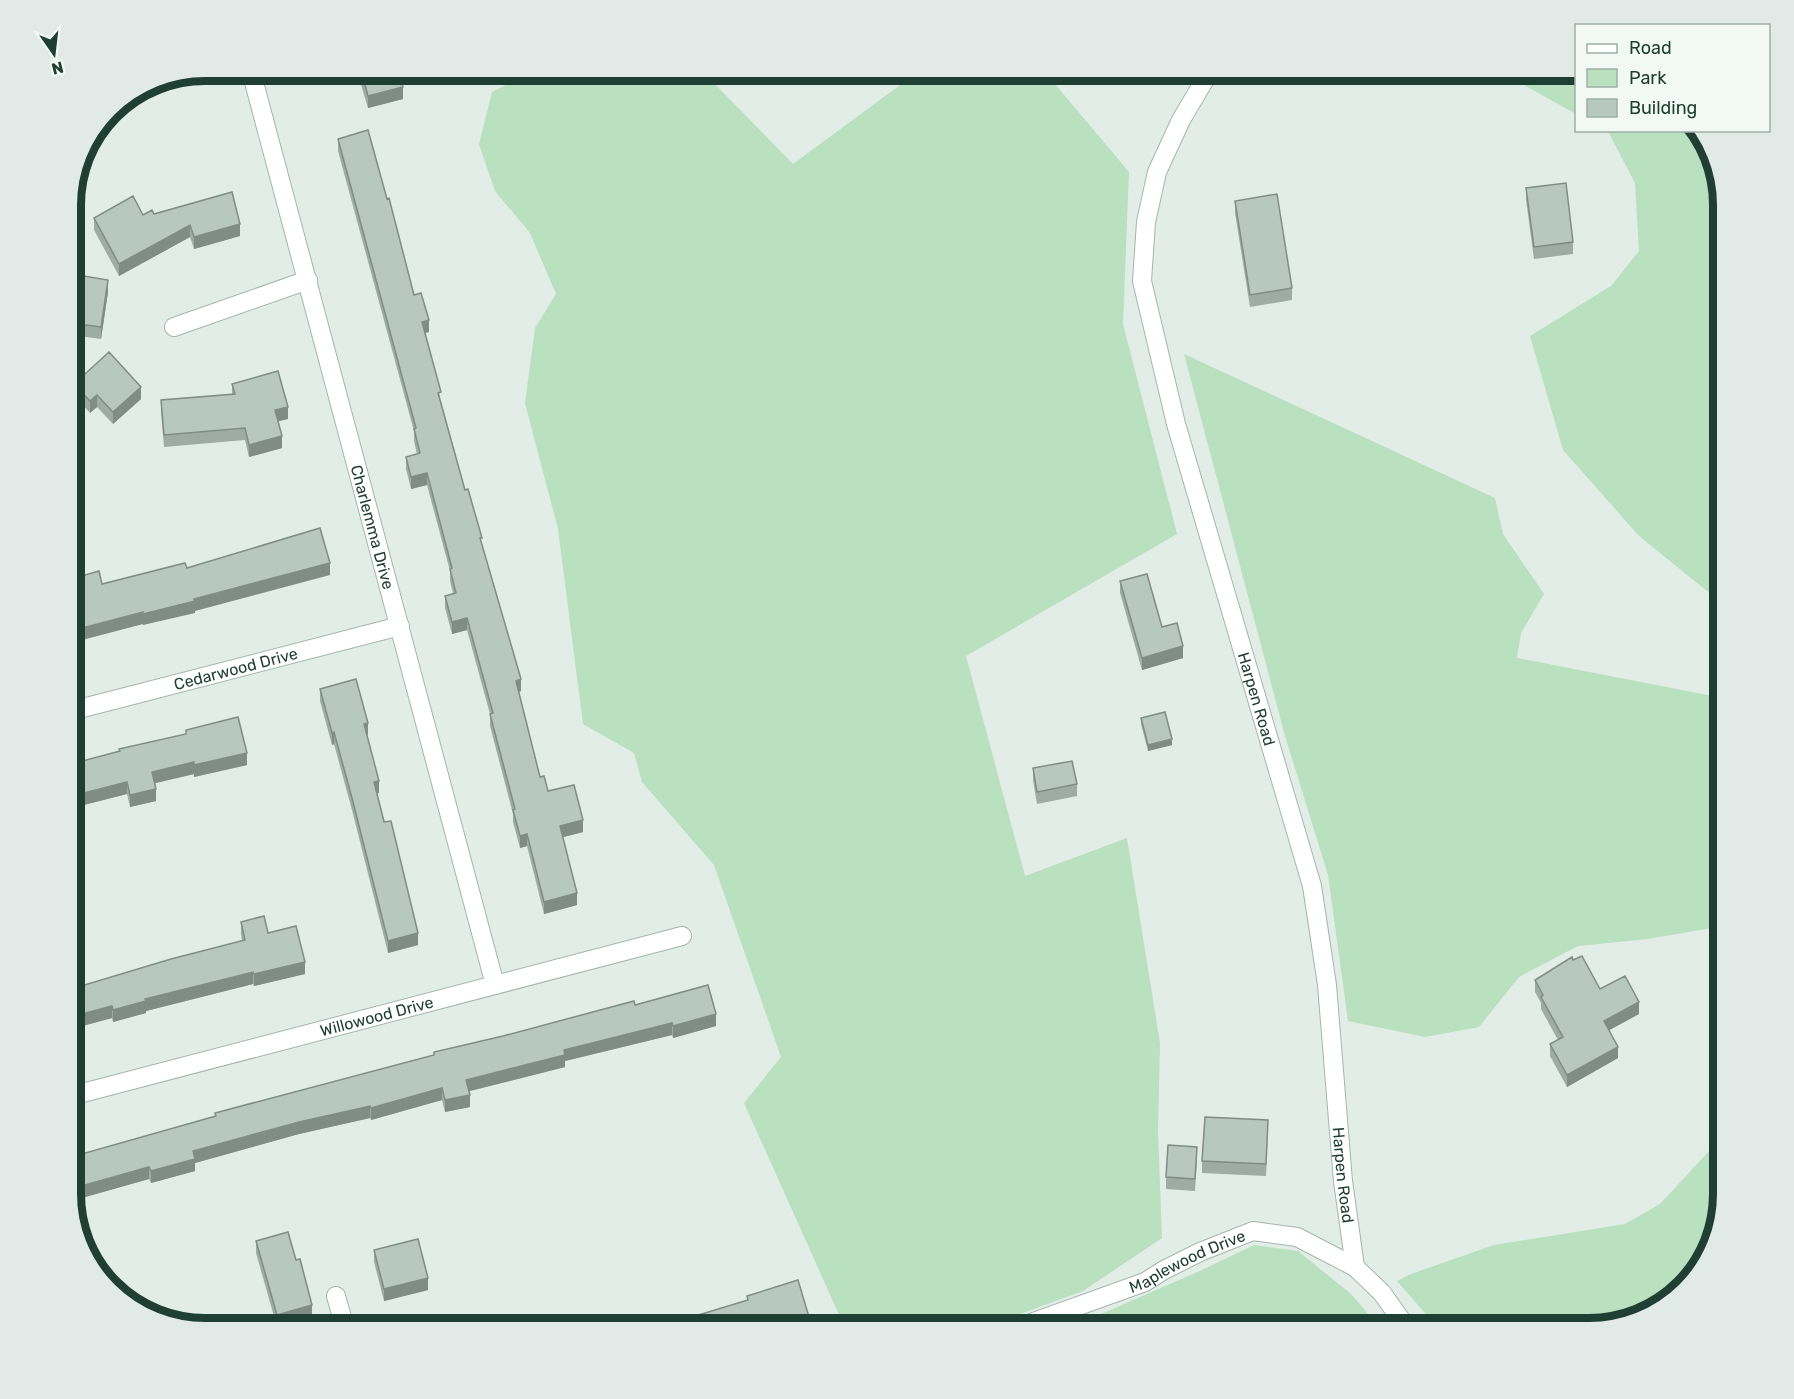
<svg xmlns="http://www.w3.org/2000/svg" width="1794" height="1399" font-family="Rubik,sans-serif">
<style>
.green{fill:#b9e0bf}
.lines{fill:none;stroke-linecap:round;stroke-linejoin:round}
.minor-casing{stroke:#a4b5ae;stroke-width:20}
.minor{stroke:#fff;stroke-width:18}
.wall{fill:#9daca4}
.shaded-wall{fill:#808c86}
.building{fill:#b7c8bf;stroke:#808c86;stroke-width:1.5}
.labels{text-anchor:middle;stroke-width:5;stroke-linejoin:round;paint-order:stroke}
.street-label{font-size:16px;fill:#203f34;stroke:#f2f9f5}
.rim{fill:none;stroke:#203f34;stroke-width:8}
</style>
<rect width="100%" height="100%" fill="#e2ede7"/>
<path class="green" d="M533,71h169l91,93 126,-93h125l85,101 -6,152 54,210 -211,122 59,220 102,-38 33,205 -2,88 4,107 -79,53 -101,37h-137l-101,-225 37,-46 -67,-192 -72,-83 -8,-29 -51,-29 -25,-195 -33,-126 10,-75 21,-34 -26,-61 -35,-42 -16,-47 13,-52z
M1499,71h77v43z
M1606,131h92l12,14 13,59v400l-84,-68 -76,-86 -33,-114 81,-50 28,-35 -4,-68 -26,-50z
M1184,354l311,144 8,36 41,60 -23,39 -4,25 206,40v228l-75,13 -70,7 -59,31 -40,50 -54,10 -77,-16 -20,-146 -43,-139z
M1723,1136v59l-27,81 -48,39 -59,13h-151l-41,-47 14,-7 83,-29 131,-21 35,-20z
M1254,1245l44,6 53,43 14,16 12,18h-315l14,-3 126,-55z"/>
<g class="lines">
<g class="minor-casing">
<g id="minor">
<path id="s1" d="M251,71l244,914"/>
<path id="s2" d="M1210,71l-29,49 -24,52 -11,50 -4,59 34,143 136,462 15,99 16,196 12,86"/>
<path d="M174,327l134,-47"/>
<path id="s3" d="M71,711l329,-85"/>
<path id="s4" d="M71,1096l611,-160"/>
<path d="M336,1296l9,32"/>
<path id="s5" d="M1017,1328l128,-46 19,-12 36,-18 53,-21 44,6 58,30 27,26 25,35"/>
</g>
</g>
<use href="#minor" class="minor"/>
</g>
<path class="wall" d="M359,70h39l5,29 -35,9 -9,-30z
M338,139l76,156 15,37 -4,1 16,68 24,89 17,54 39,147 -2,1 21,85 8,14 35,41 -20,5 14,68 -33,9 -17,-68 -7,2 -7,-26v-8l-23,-88v-12l-23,-84 -15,4 -7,-26v-12l8,-3 -3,-12v-10l-23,-86 -16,4 -5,-20v-12l11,-3 -3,-13v-10l-76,-280z
M1526,188l47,54v12l-39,5 -8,-59z
M1235,201l57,87v12l-42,7 -15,-94z
M154,214l86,22 -46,13 -4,-12 -71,39 -25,-46v-12z
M71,284l37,8 -7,47 -30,-4z
M74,384l67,15 -28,25 -16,-17 -7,6 -16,-17z
M232,384l56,35 -10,2 4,27 -33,9 -4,-17 -81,7 -3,-35v-12l71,-5z
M1120,581l42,46 21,31 -41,12 -22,-77z
M320,689l48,45 -1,1 12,58h-2l41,152 -30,8 -36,-143 -18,-66 -2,1 -12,-44z
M238,717l9,36v12l-53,12v-3l-40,9 2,6v12l-26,6 -3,-13 -44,11 1,15 -13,4v-60l48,-13v-2l67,-15v-4z
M1141,718l31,27 -24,6 -7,-27z
M1033,768l44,16v12l-40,8 -4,-24z
M241,922l27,11 37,41 -51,12 -1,-2 -107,27v2l-33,9 -1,-4 -41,11v-40l171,-49 -1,-6z
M1573,960l27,29 39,25 -30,16 9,28 -51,29 -17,-31v-12l8,-4 -17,-31v-6l-6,-11v-12z
M635,1005l81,21 -43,12 -1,-3 -107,26v6l-96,24 1,16 -25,5 -3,-12 -71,20 -1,-2 -71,16 -104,29v8l-44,12 -2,-4 -78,22v-44l144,-40v-4l219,-58v-3z
M1268,1132l-2,44 -64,-3v-12z
M1197,1159l-2,32 -29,-2v-12z
M256,1241l56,76 -35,10 -21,-74z
M374,1250l54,40 -44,11 -10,-39z"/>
<path class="shaded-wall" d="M196,72v1l-55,15 13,-7z
M403,87v12l-35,9v-12z
M240,224v12l-46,13v-12z
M190,225v12l-71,39v-12z
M108,280v12l-7,47v-12z
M429,320v12l-7,2v-12z
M141,387v12l-28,25v-12z
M97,395v12l-7,6v-12z
M288,407v12l-13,3v-12z
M282,436v12l-33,9v-12z
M427,473v12l-16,4v-12z
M330,563v12l-135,36v2l-52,12v-11l51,-15z
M143,612v12l-72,19v-12z
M467,618v12l-15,4v-12z
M1183,646v12l-41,12v-12z
M521,679v12l-5,2v-12z
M368,723v11l-4,2v-12z
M334,732v12l-2,1v-12z
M1172,739v6l-24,6v-6z
M247,753v12l-53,12v-12z
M194,762v12l-42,10v-12z
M379,781v12l-5,1v-12z
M127,782v12l-47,12v-12z
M156,789v12l-26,6v-12z
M84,808v12l-13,4v-12z
M583,820v12l-23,6v-12z
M527,834v12l-7,2v-12z
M577,893v12l-33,9v-12z
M418,933v12l-30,8v-12z
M305,962v12l-51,12v-12z
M253,972v12l-107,27v2l-33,9v-12l32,-11z
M1639,1002v12l-35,19v-12z
M112,1006v12l-41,11v-12z
M716,1014v12l-43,12v-12z
M672,1023v12l-107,26v6l-99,25v-12l98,-30z
M1618,1047v11l-51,29v-12z
M442,1088v12l-71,20v-12z
M470,1095v12l-25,5v-12z
M370,1106v12l-71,16 -104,29v8l-44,12v-12l42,-20 106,-29z
M149,1167v12l-78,22v-12z
M428,1278v12l-44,11v-12z
M312,1305v12l-35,10v-12z
M809,1317v11h-37z"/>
<path class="building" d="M361,70h37l5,17 -35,9z
M368,130l19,69 2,-1 25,97 7,-2 8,27 -7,2 19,70 -3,1 27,97 3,-1 14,49h-2l41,141 -5,2 24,96 4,-1 4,15 26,-6 9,35 -23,6 17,67 -33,9 -17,-68 -7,2 -7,-26 2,-1 -25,-95 3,-1 -26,-95 -15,4 -7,-26 11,-3 -6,-24 2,-1 -25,-95 -16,4 -5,-20 14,-4 -6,-24 2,-1 -78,-289z
M1566,183l7,59 -39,5 -8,-59z
M232,192l8,32 -46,13 -4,-12 -71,39 -25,-46 39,-22 10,19 9,-5 2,4z
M1277,194l15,94 -42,7 -15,-94z
M72,274l36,6 -7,47 -30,-4v-39z
M109,352l32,35 -28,25 -16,-17 -7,6 -16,-17z
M278,371l10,36 -13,3 7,26 -33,9 -4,-17 -81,7 -3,-35 74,-6 -3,-10z
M320,528l10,35 -136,36 1,2 -52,13v-2l-72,19v-37h1l-1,-5v-10l28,-8 3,13 83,-21 2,5z
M1147,574l15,53 15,-4 6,23 -41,12 -22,-77z
M356,679l12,44 -4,1 15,57 -5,1 10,40 7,-1 27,112 -30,8 -36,-143 -18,-66 -2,1 -12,-44z
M1165,712l7,27 -24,6 -7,-27z
M238,717l9,36 -53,12v-3l-42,10 4,17 -26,6 -3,-13 -47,12 4,14 -13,4v-48l49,-13 -1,-2 67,-15v-4z
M1072,761l5,23 -40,8 -4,-24z
M264,916l4,17 28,-7 9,36 -51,12 -1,-2 -108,27 1,2 -33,9 -1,-4 -41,11v-28l100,-30 74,-19 -4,-18z
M1582,956l18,33 25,-13 14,26 -35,19 14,26 -51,28 -17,-31 13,-7 -22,-40 2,-2 -8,-15 37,-23 1,3z
M708,985l8,29 -43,12 -1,-3 -108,27 1,5 -99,25 4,15 -25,5 -3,-12 -71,20 -1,-2 -71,16 -106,29 2,8 -44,12 -2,-4 -78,22v-32l145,-41 -1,-3 219,-58v-3l69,-16 131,-35 1,4z
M1205,1117l63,3 -2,44 -64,-3z
M1168,1145l29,2 -2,32 -29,-2z
M288,1232l8,28 4,-1 12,46 -35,10 -21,-74z
M418,1239l10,39 -44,11 -10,-39z
M798,1280l11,37 -37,11h-84l-3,-9 63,-19 -1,-4z
M142,1301l2,7 -11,-4z"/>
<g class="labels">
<g class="street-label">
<text dy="6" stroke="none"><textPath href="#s1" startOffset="472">Charlemma Drive</textPath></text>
<text dy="6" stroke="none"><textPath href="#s3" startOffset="170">Cedarwood Drive</textPath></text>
<text dy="6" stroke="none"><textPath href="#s2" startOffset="658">Harpen Road</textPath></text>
<text dy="6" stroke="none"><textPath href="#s4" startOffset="316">Willowood Drive</textPath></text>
<text dy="6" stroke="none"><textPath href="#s2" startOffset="1144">Harpen Road</textPath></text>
<text dy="6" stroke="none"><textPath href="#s5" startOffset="183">Maplewood Drive</textPath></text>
</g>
</g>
<path d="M0 0H1794V1399H0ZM205 81H1589A124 124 0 0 1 1713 205V1194A124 124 0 0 1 1589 1318H205A124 124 0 0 1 81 1194V205A124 124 0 0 1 205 81Z" fill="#e1eae6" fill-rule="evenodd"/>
<path class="rim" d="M205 81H1589A124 124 0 0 1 1713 205V1194A124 124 0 0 1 1589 1318H205A124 124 0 0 1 81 1194V205A124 124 0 0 1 205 81Z"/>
<rect x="1575" y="24" width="195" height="108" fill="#f2f9f5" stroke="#9eafa8" stroke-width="1.5"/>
<rect x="1587" y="44" width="30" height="9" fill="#ffffff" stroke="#9eafa8" stroke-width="1.5"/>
<text x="1629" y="54" font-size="18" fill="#203f34">Road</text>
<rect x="1587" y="69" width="30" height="18" fill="#b9e0bf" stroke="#9eafa8" stroke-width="1.5"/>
<text x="1629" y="84" font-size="18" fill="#203f34">Park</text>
<rect x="1587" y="99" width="30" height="18" fill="#b7c8bf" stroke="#9eafa8" stroke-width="1.5"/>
<text x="1629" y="114" font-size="18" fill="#203f34">Building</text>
<g transform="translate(54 54) rotate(166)" stroke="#f2f9f5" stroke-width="4.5" paint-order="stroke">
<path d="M0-4.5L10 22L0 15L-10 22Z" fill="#203f34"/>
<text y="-9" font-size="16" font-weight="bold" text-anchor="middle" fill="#203f34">N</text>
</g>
</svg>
